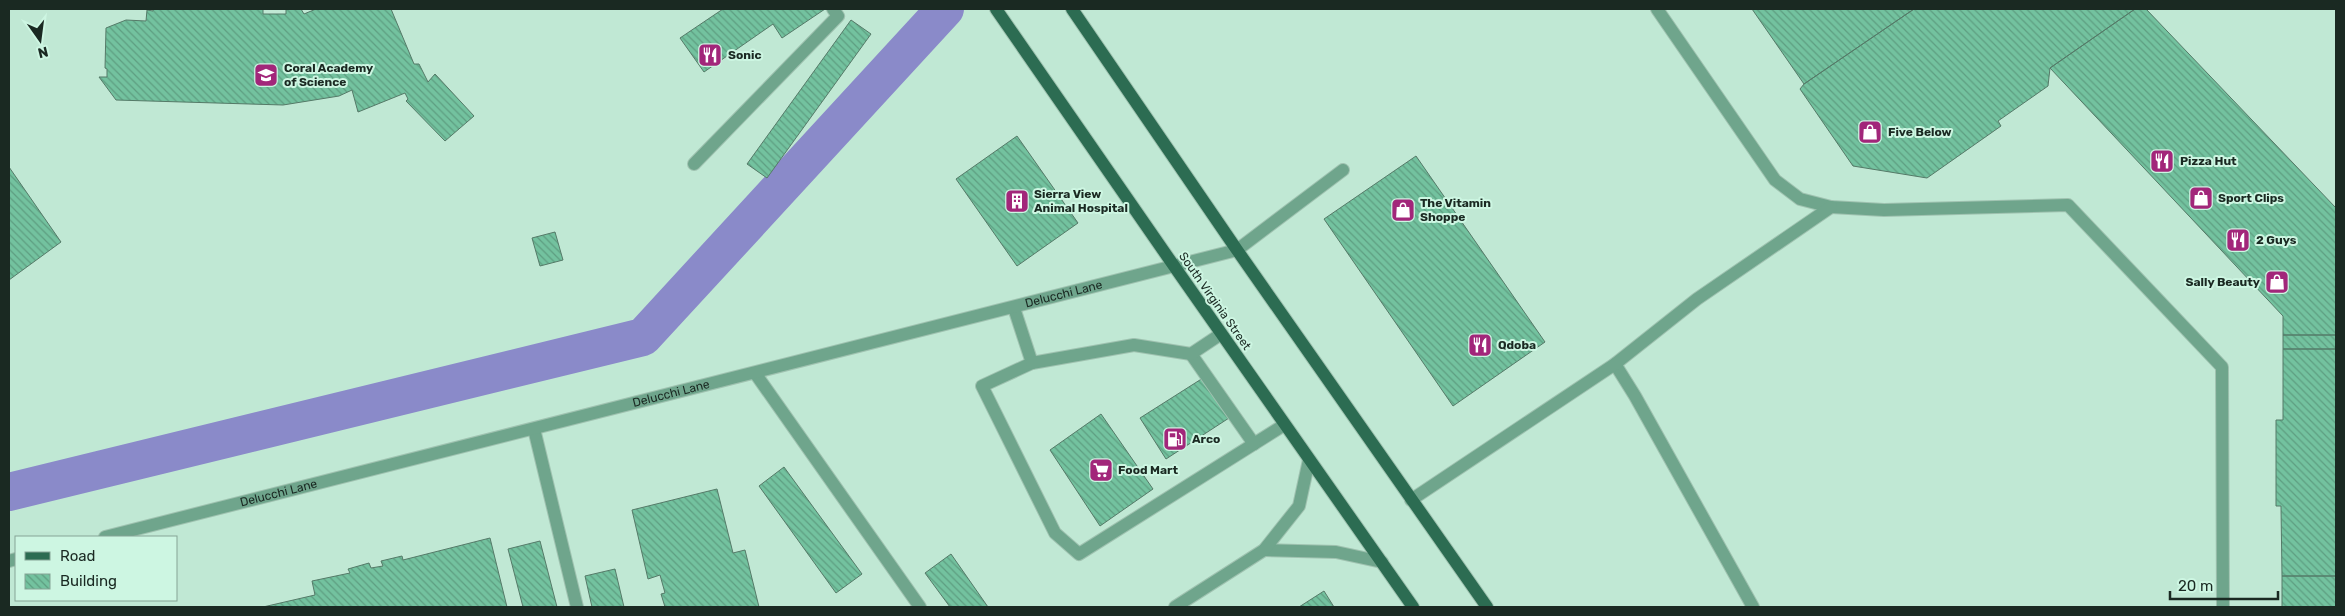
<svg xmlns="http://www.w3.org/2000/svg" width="2345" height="616" font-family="Rubik,sans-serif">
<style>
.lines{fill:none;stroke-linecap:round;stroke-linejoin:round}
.canal{stroke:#8a8ac9;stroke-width:38}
.building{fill:url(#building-back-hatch);stroke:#557a68}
.minor-casing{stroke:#9fc2b0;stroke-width:14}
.major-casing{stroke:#9fc2b0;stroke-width:14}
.minor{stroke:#6fa58c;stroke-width:12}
.major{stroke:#2c6c52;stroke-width:12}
.labels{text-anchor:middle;stroke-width:4;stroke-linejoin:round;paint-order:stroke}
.poi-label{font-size:12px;font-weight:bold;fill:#1a2922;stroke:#cdf6e2;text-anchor:start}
.street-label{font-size:12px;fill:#1a2922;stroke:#cdf6e2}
</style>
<defs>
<pattern id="building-back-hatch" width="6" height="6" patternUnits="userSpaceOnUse" patternTransform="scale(1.25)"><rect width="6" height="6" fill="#73c29f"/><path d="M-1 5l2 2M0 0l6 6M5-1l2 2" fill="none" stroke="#5e9e81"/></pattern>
</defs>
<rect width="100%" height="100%" fill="#c0e8d4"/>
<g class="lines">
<path class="canal" d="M9,492l634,-155 302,-328"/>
</g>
<path class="building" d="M153,9h110v5h23v-5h15l3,5 12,-5h75l23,55h5l9,18 7,-8 39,42 -29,25 -39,-40 2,-2 -3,-6 -47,19 -6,-22 -13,6 -56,9 -167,-5 -17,-23h8v-8l-2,-1 1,-40 20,-8 20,1 1,-11 6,1z
M723,9h102l-43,29 -9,-14 -69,48 -24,-34z
M1752,9h162l-110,75z
M1914,9h221l-85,59 -2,18 -50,35 3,5 -74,52 -74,-12 -53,-77 4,-5z
M2135,9h11l190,199v127h-53v-19l-233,-248z
M851,20l20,14 -104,144 -20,-14z
M1017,136l61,87 -61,43 -61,-87z
M1416,156l129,186 -92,64 -129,-187z
M9,167l52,75 -52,38z
M555,232l8,28 -23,6 -8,-28z
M2283,335h53v14h-53z
M2283,349h53v227h-54l-1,-70h-5v-86h7z
M1203,378l26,40 -63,41 -26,-41z
M1101,414l52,75 -53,37 -50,-76z
M784,467l78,107 -26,19 -77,-107z
M717,489l16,64 12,-3 14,57h-94l-4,-13 4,-1 -5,-18 -12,4 -16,-69z
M490,538l17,69h-244l52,-12 -3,-14 38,-8 -2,-4 21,-6 2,5 12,-2 -2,-5 21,-5 1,4z
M540,541l17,66h-34l-15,-58z
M951,554l37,53h-38l-25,-34z
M615,569l9,38h-32l-7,-31z
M2282,576h54v31h-54z
M1324,591l10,16h-35z"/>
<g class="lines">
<g class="minor-casing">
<g id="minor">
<path d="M1657,9l118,171 25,19 31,8 53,3 184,-5 154,162 1,240"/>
<path d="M694,164l144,-148 -5,-7"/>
<path d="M1014,308l18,55 -50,23 73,147 24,21 205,-129"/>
<path d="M1191,354l63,90"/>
<path d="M1032,363l102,-18 57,9 30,-20"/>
<path d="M1615,364l20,32 118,211"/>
<path d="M755,373l165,234"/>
<path d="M534,429l43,178"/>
<path d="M1411,500l204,-136 82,-65 134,-92"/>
<path id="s1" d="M105,537l1132,-287 106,-80"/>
<path d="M1264,550l72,2 46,10"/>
<path d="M9,561l7,-2"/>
<path d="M1175,607l89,-57 35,-44 10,-46"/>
</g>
</g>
<g class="major-casing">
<path id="major" d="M996,9l178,257 239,341
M1072,9l165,241 250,357"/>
</g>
<use href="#minor" class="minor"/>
<use href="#major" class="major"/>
</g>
<defs>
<g id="restaurant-square" transform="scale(1.25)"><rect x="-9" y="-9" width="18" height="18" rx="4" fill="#a2267a" stroke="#cdf6e2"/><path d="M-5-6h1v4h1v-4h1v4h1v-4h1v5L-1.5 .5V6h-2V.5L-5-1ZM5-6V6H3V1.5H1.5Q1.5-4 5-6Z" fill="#fff"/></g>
<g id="school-square" transform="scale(1.25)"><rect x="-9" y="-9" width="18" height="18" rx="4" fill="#a2267a" stroke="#cdf6e2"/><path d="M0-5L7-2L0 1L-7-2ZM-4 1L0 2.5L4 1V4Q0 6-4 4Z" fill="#fff"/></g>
<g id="shop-square" transform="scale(1.25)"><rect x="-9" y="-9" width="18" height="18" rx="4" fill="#a2267a" stroke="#cdf6e2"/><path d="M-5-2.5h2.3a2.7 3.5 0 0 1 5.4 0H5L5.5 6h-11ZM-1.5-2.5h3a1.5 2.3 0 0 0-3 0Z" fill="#fff"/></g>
<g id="building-square" transform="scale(1.25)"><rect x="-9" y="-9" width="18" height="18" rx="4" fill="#a2267a" stroke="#cdf6e2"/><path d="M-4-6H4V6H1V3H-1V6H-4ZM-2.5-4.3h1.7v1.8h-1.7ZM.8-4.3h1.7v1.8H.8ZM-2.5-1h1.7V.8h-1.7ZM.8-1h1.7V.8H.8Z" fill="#fff"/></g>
<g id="fuel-square" transform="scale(1.25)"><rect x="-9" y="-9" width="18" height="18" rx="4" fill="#a2267a" stroke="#cdf6e2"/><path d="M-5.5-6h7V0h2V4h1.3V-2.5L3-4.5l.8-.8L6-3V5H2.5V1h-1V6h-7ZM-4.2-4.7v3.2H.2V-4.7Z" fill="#fff"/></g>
<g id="supermarket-square" transform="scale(1.25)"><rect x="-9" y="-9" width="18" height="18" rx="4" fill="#a2267a" stroke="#cdf6e2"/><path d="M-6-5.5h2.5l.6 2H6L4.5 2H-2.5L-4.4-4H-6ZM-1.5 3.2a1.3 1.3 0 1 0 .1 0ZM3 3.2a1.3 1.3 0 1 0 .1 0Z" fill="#fff"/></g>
</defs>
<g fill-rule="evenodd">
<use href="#restaurant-square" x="710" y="55"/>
<use href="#school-square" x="266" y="75"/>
<use href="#shop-square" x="1870" y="132"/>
<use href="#restaurant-square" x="2162" y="161"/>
<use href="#shop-square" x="2201" y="198"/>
<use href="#building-square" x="1017" y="201"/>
<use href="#shop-square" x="1403" y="210"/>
<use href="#restaurant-square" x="2238" y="240"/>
<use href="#shop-square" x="2277" y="282"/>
<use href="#restaurant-square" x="1480" y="345"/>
<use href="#fuel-square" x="1175" y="439"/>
<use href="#supermarket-square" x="1101" y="470"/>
</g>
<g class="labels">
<g class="poi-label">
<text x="728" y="59">Sonic</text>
<text x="284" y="72">Coral Academy<tspan x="284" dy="14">of Science</tspan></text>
<text x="1888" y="136">Five Below</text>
<text x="2180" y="165">Pizza Hut</text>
<text x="1034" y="198">Sierra View<tspan x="1034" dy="14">Animal Hospital</tspan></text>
<text x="2218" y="202">Sport Clips</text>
<text x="1420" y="207">The Vitamin<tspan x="1420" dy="14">Shoppe</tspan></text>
<text x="2256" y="244">2 Guys</text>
<text x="2260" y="286" text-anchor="end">Sally Beauty</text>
<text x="1498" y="349">Qdoba</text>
<text x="1192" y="443">Arco</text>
<text x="1118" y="474">Food Mart</text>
</g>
<g class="street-label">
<text dy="4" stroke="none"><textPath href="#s1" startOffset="989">Delucchi Lane</textPath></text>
<text transform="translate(1215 301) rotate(55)" y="4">South Virginia Street</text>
<text dy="4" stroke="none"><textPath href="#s1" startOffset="584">Delucchi Lane</textPath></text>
<text dy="4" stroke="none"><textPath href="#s1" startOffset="179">Delucchi Lane</textPath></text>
</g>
</g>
<rect width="2345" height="616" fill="none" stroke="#1a2922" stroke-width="20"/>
<rect x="15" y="536" width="162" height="65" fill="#cdf6e2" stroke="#85a495"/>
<rect x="25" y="552" width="25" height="8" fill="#2c6c52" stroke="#85a495"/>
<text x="60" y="561" font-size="15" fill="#1a2922">Road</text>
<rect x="25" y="574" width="25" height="15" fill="url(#building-back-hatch)" stroke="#85a495"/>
<text x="60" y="586" font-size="15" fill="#1a2922">Building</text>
<g transform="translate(40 40) rotate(166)" stroke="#cdf6e2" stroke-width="4" paint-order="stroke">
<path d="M0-4L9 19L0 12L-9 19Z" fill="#1a2922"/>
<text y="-8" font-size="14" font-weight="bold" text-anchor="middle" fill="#1a2922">N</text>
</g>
<path d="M2170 591v8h108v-8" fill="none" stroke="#1a2922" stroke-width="2.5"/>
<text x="2178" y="591" font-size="15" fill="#1a2922" stroke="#cdf6e2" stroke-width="4" paint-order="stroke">20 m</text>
</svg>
